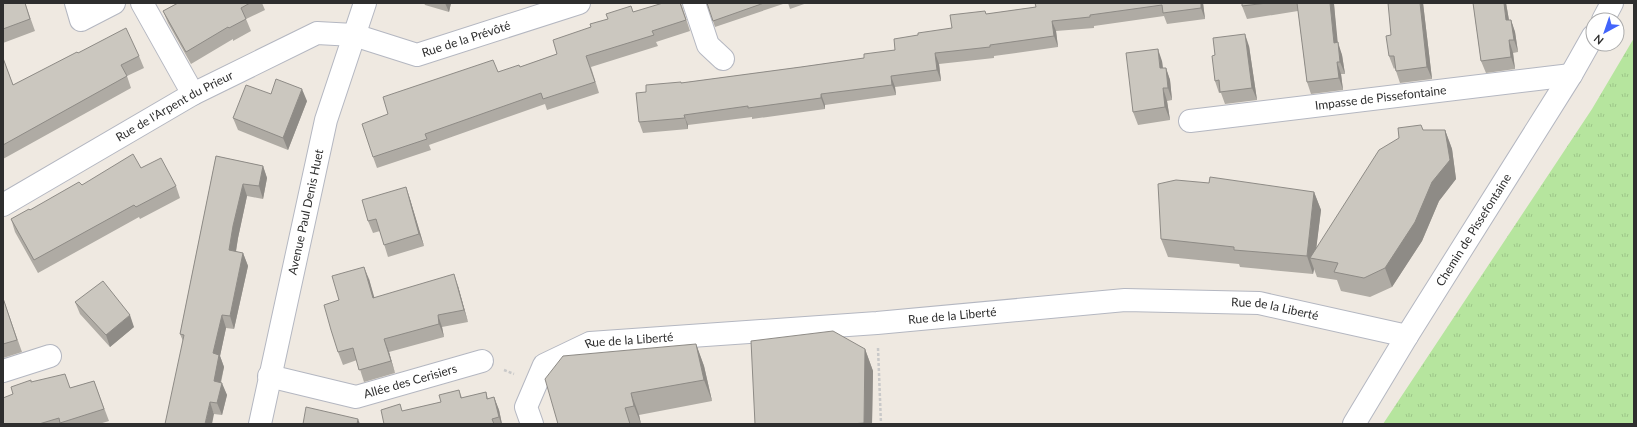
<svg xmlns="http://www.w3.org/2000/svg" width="1637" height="427" font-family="Lato,sans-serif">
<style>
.grass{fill:url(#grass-tufts)}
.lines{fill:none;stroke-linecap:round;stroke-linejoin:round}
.minor-casing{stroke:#b4b7c1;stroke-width:24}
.path{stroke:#c9c9c9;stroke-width:2.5;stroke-dasharray:3 2;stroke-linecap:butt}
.minor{stroke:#fff;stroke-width:22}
.wall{fill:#afaba4}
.shaded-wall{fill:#8e8b86}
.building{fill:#cbc7bf;stroke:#8e8b86}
.labels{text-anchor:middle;stroke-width:3;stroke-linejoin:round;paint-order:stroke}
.street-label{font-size:12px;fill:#2e2e2e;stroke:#fff}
</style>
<defs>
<pattern id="grass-tufts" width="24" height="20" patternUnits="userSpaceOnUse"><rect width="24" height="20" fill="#b6e59e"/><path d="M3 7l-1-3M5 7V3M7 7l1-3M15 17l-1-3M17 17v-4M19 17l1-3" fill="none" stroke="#9dc588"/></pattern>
</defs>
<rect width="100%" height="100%" fill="#efe9e1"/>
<path class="grass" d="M1634,38v386h-251l209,-315z"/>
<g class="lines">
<g class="minor-casing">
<g id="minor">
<path d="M76,3l5,17 33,-17"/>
<path d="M142,3l51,91"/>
<path d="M694,3l14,42 15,14"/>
<path d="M1603,20l9,-17"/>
<path id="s1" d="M1190,121l381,-46"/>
<path id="s2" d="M3,205l190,-111 124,-61 37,2 63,20 162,-52"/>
<path d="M3,371l47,-15"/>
<path id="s3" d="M269,376l87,21 126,-36"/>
<path id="s4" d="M260,424l66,-304 39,-117"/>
<path id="s5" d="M532,424l-6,-17 18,-42 46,-22 287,-20 248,-23 134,3 148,33"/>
<path id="s6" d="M1354,424l53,-88 164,-261 22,-39"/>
</g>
</g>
<path class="path" d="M878,348l3,76
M504,370l10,4"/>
<use href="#minor" class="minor"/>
</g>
<path class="wall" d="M3,3h22l10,28 -32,12z
M178,3h84l3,7 -19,9 5,12 -18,10v-2l-42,25 -23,-41 -5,-12z
M424,3h27l-2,9 -24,-7z
M681,3l9,28 -34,11 2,4 -67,21 8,26 -52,17 -2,-6 -116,41 2,5 -54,18 -4,-11 125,-85 22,-5 37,-13 34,-27 42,-15z
M707,3h79l-71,24z
M788,3h19l-17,6z
M1035,3h168l2,16 -38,5 -3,-8 -70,10v2l-38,3 2,16 -64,9v2l-55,6 2,17 -46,6 1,8 -71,10v4l-73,10v-2l-64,8v4l-45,4 -4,-11 7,-30 35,-9 120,-16 63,-9 31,-8 23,-15 34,-7 35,-14 49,-7z
M1242,3h100l-8,1 3,39 5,12 3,19h-4l2,16 -32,4 -4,-12 -9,-71 -51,8 -5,-13z
M1423,3l9,76 -32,4 -5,-15 -1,1 -5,-13 2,-21z
M1473,3h33l3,17h2l4,12 3,20 -5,1 2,16 -29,4 -5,-12z
M1249,46l8,54 -32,4 -4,-11h-2l-4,-12z
M78,53l61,3 5,12 -17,8 4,12 -128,71v-101l10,27z
M1162,61l1,7h3l4,12 2,20 -5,1 3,19 -32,5 -5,-13z
M271,94l36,7 -19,49 -50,-20 -5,-12z
M1423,130h22l7,19 4,30 -17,22 -17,40 -30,46 -22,10 -29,-6 -4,-11 -20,-3 -3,-8 -1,5 -73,-7 -1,-3 -71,-7 -7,-18 48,-56 105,9 7,18 -5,38z
M216,156l47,10 4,12 -4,21 -16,-3 -9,42 -2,14 7,1 5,13 -14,63 -8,-1 -6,28 4,11 -3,16 6,12 -5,20 -8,-1 -34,-80z
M141,168l35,18 4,12 -40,21 -1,-2 -101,56 -23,-41 -4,-13 71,-34z
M406,187l4,12 14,47 -36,11 -8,-26 -7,2 -5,-12z
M369,279l5,19 84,-12 10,36 -26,5 2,10 -55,15 6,21 -31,9 -7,-22 -14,5 -5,-13 1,-52z
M3,298l19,54 -19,6z
M75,302l59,25 -24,20 -30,-33z
M696,344l8,22 8,35 -73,14 2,9h-83z
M865,349l8,22 -1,53h-117z
M94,381l15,40 -10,3h-96l10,-30 18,-12 39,6z
M459,390l3,8 24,-6 2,7 6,-2 5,13 3,14h-118l19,-13 38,-9z"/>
<path class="shaded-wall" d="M445,3h6l-2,9z
M1201,3h2l2,16 -4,-11z
M1330,3h3l1,1 5,51 -5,-12z
M1420,3h3l9,76 -5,-12z
M1504,3h2l5,29 -5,-12z
M1511,20l4,12 3,20 -4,-12z
M1052,21l4,10 2,16 -4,-11z
M1245,34l4,12 8,54 -5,-12z
M1509,40l4,13 2,16 -4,-12z
M1338,42l4,13 3,19 -5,-12z
M1158,49l4,12 2,19 -4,-12z
M935,53l4,11 2,17 -4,-11z
M1337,62l4,12 2,16 -4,-12z
M1166,68l4,12 2,20 -4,-12z
M891,76l4,11 1,8 -4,-10z
M1163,88l4,13 3,19 -5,-13z
M302,89l5,12 -19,49 -5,-12z
M821,94l4,11v4l-4,-11z
M684,115l4,10v4l-3,-11z
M1445,130l7,19 4,30 -17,22 -17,40 -30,46 -7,-19z
M263,166l4,12 -4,21 -4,-13z
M243,184l4,12 -9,42 -4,24 -5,-12 4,-24z
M406,187l4,12 14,47 -5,-12z
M1314,192l7,18 -6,49 -5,-1 4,11 -1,5 -6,-18z
M243,253l5,13 -14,63 -4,-13z
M364,267l5,12 9,31 -5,-12z
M454,274l4,12 10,36 -4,-12z
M130,315l4,12 -24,20 -4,-12z
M222,315l4,13 -6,28 4,11 -6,26 -4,-12 -1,-28z
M438,315l4,12 2,10 -5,-13z
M384,339l5,13 6,21 -4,-12z
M696,344l8,22 8,35 -8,-21z
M865,349l8,22 -1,53h-8v-1z
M222,383l5,12 -5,20 -5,-12z
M631,393l8,22 2,9 -7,-18z
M494,397l5,13 3,14h-1l-2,-7z
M210,402l4,12 -2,10h-7z
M358,419l2,5h-3z"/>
<path class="building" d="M3,3h22l5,16 -27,10z
M178,3h72l-9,5 5,11 -17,9 -1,-1 -42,25 -23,-41z
M663,3h17l6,17 -34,11 2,4 -68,21 9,26 -52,17 -2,-6 -116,41 2,5 -54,18 -11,-33 26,-10 -5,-17 110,-37 5,12 21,-7 1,2 37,-13 -4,-14 38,-13 -1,-3 18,-5 -2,-5 25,-8 2,6z
M707,3h57l-51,18z
M1035,3h166v5l-38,5 -1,-8 -72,10v2l-38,4 2,15 -64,9v2l-55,6 2,17 -46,6 1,9 -71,9v4l-73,10v-2l-64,9 1,3 -46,4 -3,-29 10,-1v-7l35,-3v1l120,-16 63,-9v-4l31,-4 -1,-11 24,-4v-2l34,-5 -2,-13 35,-4 1,3 50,-7z
M1242,3h25l-25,3z
M1297,3h33l4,40 4,-1 2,20h-3l2,16 -32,4z
M1388,3h32l7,64 -31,4 -2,-15h-5l-3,-20 5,-1z
M1473,3h31l2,17h5l3,20h-5l2,17 -30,4z
M126,28l13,28 -18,9 6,11 -124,69v-87l10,27 64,-33 1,1z
M1245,34l7,54 -32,4 -1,-12 -4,1 -3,-25 3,-1 -2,-17z
M1158,49l2,19h6l2,20h-5l2,19 -32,5 -7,-59z
M276,79l26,10 -19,49 -50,-20 13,-33 25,9z
M1421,125l2,5h22l5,30 -18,22 -17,40 -30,46 -21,10 -30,-6 4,-9 -28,-5 69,-108 20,-12 -1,-10z
M133,154l8,14 20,-10 15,28 -40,21 -2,-2 -100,55 -23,-41 18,-10 1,1 49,-28 3,3z
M216,156l47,10 -4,20 -16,-2 -10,42 -4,24 14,3 -13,63 -8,-1 -9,38 6,2 -5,26 8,2 -5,20 -7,-1 -5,22h-40l19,-89 -4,-1z
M1210,177l104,15 -7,64 -73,-6v-3l-73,-8 -3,-55 18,-4 33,3z
M406,187l13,47 -35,11 -8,-26 -8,2 -6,-21z
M364,267l9,31 81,-24 10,36 -26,5 1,9 -55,15 7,22 -32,9 -6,-22 -15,4 -7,-22 -7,-25 15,-5 -7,-24z
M103,281l27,34 -24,20 -31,-33z
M3,298l14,42 -14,4z
M833,331l32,18 -1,74 -13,1h-96l-4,-83z
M696,344l8,36 -73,13 3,13 -9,2 5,16h-72l-13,-45 18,-23z
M65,374l5,14 24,-7 10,28 -44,14 -1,-5 -20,6h-36v-26l10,-4 -2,-7 20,-7v2z
M459,390l2,8 25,-6 1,7 7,-2 5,20 -7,2 2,5h-110l-3,-14 19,-6 2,7 39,-9 -2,-7z
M306,407l52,12 -1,5h-54z"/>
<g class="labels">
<g class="street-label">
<text dy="4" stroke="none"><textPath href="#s2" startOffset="513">Rue de la Prévôté</textPath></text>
<text dy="4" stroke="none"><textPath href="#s1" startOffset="192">Impasse de Pissefontaine</textPath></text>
<text dy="4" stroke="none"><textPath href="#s2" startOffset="198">Rue de l'Arpent du Prieur</textPath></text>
<text dy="4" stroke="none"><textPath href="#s4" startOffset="217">Avenue Paul Denis Huet</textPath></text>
<text dy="4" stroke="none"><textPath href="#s6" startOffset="228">Chemin de Pissefontaine</textPath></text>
<text dy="4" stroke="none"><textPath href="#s5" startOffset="802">Rue de la Liberté</textPath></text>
<text dy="4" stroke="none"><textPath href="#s5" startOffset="478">Rue de la Liberté</textPath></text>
<text dy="4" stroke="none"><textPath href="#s5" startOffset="154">Rue de la Liberté</textPath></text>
<text dy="4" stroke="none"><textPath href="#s3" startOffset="146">Allée des Cerisiers</textPath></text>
</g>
</g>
<rect width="1637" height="427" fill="none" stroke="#2e2e2e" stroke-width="8"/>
<g transform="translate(1605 32) rotate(220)"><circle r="19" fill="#ffffff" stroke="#ababab"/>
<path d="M0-3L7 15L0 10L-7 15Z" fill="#4264fb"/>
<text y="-6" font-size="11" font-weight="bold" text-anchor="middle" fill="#2e2e2e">N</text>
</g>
</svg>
